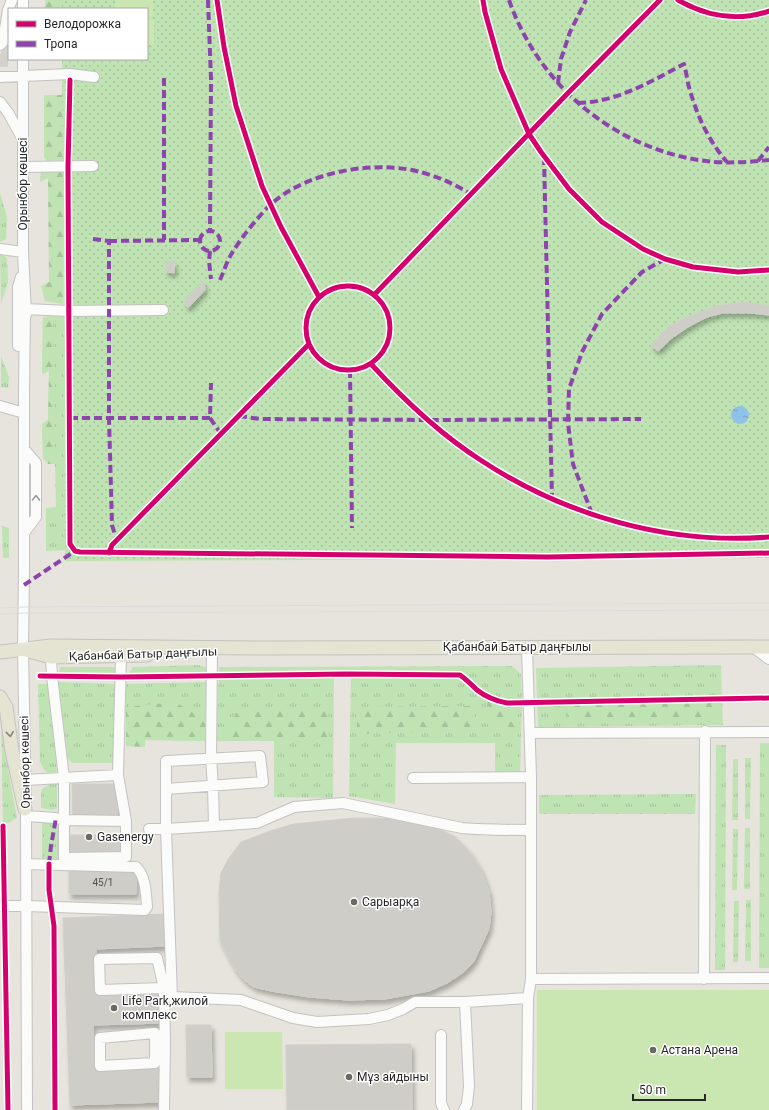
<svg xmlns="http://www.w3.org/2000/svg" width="769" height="1110" font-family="Roboto,sans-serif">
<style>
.grass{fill:url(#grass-tufts)}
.forest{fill:url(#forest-firs)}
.park{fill:url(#park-dots)}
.pitch{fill:#cae7b2}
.plaza{fill:#d5d2cb}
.water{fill:url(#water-ripples)}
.building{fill:#cfcdc7;stroke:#d1cfc9;filter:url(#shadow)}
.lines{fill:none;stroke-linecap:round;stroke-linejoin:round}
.minor-casing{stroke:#c3c2c2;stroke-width:12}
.major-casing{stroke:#c3c2bf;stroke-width:15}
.minor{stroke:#fbfbfa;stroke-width:10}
.major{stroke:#e5e4d2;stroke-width:13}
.tram{stroke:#dcdcdd;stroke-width:1}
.quiet{stroke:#8e44ad;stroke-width:4;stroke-dasharray:8 4;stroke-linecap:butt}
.cycleway-casing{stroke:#fff;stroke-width:8}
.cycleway{stroke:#d6006c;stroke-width:5}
.oneway{stroke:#9c9c9b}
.oneway2{stroke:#86867c}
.poi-dot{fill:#6a6966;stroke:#fff;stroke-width:1.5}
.labels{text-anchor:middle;stroke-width:3;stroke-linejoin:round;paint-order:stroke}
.number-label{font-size:10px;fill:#525150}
.street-label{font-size:12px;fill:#272727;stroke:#fff}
.poi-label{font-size:12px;fill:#272727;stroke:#fff;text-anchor:start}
</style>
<defs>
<pattern id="grass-tufts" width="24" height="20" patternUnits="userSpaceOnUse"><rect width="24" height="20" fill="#c0e3b4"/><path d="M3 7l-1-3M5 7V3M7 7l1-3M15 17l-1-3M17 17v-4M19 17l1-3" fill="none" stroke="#a5c39b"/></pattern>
<pattern id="forest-firs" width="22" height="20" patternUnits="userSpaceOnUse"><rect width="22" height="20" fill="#c0e3b4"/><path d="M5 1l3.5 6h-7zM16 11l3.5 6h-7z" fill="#a5c39b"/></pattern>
<pattern id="park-dots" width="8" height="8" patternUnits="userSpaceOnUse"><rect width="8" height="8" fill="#c0e3b4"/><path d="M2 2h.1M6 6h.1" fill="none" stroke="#a5c39b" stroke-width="1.8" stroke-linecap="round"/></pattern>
<pattern id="water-ripples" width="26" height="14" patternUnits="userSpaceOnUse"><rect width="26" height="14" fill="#8fc2e9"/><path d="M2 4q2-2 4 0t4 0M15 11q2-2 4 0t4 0" fill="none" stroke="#759ebd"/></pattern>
<filter id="shadow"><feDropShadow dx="2.5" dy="4.5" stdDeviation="2" flood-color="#0004"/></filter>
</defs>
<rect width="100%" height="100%" fill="#e6e4dc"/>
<path class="grass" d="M0,193l7,24 -1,22 -6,3z
M0,253l7,5 1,24 -7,22z
M67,315l-2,235 -19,1v-43l10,-1 -1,-43h-7l-5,-6 -1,-34 6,-4 1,-49 -7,3 1,-57z
M1,356l8,21 -1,11 -7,-1z
M2,526l7,2v30h-6z
M199,665l6,2 2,5 -78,1 4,-6z
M721,665l2,60 -185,2 -2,-59z
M512,666l9,8 1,29 -2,69h-25v-29h-99l-1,61 -46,-8 2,-122 -17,1 -1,123 -59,-1v-56h-58l3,-74z
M60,667h55l-1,7 -55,-1z
M58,682l57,2 -1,79h-42l-4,-4z
M206,682l-1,59 -60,-1v7l-19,-1v-62z
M38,684h12l7,90 -7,1 -6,-5 -4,-8z
M1,709l5,27 2,33 9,49 -14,8z
M760,743h9v225h-10z
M716,745h10l-1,225h-10z
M745,758h6l-1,61h-5z
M733,759h5v61h-6z
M50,784h7v24l-4,2 -12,-2v-14l1,-5z
M696,794l-1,20h-156v-19z
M53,821l5,3 1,39h-10l-7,-4v-37z
M745,828h5v61h-6z
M733,829h5l-1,61h-5z
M746,900h5v61h-6z
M734,901h5l-1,61h-5z"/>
<path class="forest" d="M45,0h19l1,9h-20z
M44,95h25v65l-22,1 -3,-4z
M63,170v134l-18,-3 -4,-15 8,-4 -1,-104 -8,4 1,-10z
M53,316l2,148h-7l-5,-6 -1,-34 6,-4 1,-49 -7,3 1,-57z
M486,701l17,6h13l1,25 -1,12 -7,-5 -6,-12 -9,-8z
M717,701l-1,21 -135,-1 -13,-4 -4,-12z
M175,702l30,18v21l-60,-1v7l-19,-1v-39z
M470,706l5,9 -2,15 -116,4v-27z
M328,708l1,32 -22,2 -9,-2 -71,-2 9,-25z"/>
<path class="park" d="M62,0h707v558l-704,3 -3,-502h85v-50h-85z"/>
<path class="pitch" d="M115,0h38v16h-6v-7h-32z
M147,20h7v25h-7z
M537,990h232v120h-232z
M225,1032h57l1,57h-58z"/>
<path class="plaza" d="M8,43v24h-8v-13z"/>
<path class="water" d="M731 415a9 9 0 1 1 18 0a9 9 0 1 1-18 0Z"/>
<path class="building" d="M166,262h9l-1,11 -8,-1z
M202,282h2l1,8 -16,17 -3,-1 -1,-7z
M744,302l25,4v9l-19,-2h-27l-16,4 -19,10 -16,11 -14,13 -7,-6 18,-19 23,-11 24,-9z
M72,784h45v34l-44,1z
M354,818h22l31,2 27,7 20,9 14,14 12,18 9,24 2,20 -2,17 -15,32 -6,7 -7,6 -14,9 -18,8 -44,8 -37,1 -39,-3 -38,-6 -17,-4 -10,-7 -9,-11 -15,-29 -1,-47 2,-20 8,-15 12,-16 32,-12 21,-6z
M70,835h52v20h-52z
M69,869h67v25h-67z
M164,914l1,32 -69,3 2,45 63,-3 2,32 -70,2 1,45 65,-3 1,35 -90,3 -7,-187z
M186,1025h25l1,52h-25z
M411,1044l1,66h-125l-1,-65z"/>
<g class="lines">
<g class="minor-casing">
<path id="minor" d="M23,0v9
M0,45l3,-3 5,-32 4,-10
M23,59v193l3,63
M0,77l70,-3 24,3
M0,102l9,12 13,24
M23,167l70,-1
M0,249l23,3
M25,309l-1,83v176l-1,81 3,167 1,294
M25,309l44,2 94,-1
M18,346v-59l3,-10
M0,406l24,7
M24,449l12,14v54l-12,16
M753,647l16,12
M212,652l-1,107 2,27 1,40 -48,3 6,168 69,3 52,18 24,4 52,-3 19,-4 15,-6 12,-7h50
M51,657l1,19 12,102v80l62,-1v-36l-8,-46
M530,733l239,-1
M413,778l118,-1
M25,780l93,-5 3,-119
M26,816l30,2 8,2 62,1
M214,826l43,-3 37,-16 49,-4 119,25c23,2 46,2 69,2
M149,829h17v-68l94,-5 3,26 -97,7
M0,906h26l119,4 2,-3c-1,-12 -1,-31 -11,-40l-110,-3
M531,979l238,-1
M704,979l1,-248
M155,1033v30l-55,3v-28l55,-5 10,10
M441,1035v68l3,7
M164,1110l1,-67 -1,-55 -7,-30 -58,1 1,31 64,-2
M464,1110l3,-6 2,-18 -4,-84 63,-4
M527,1110l1,-112 3,-19v-202l-4,-129"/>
</g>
<g class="major-casing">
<path id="major" d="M29,651l22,6 96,-2
M0,652l51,-6 213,2 505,-1
M0,697l6,10 6,44 13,58"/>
</g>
<use href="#minor" class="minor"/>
<use href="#major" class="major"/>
<path class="tram" d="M0,608l25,-1 744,-4
M0,614l27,-1 742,-3"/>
<path class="quiet" d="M208,0l3,79 -1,152
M509,0c31,89 111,153 205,162 19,1 37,0 55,-2
M164,78v162
M558,83l3,-24 9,-27 16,-32
M578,103c39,-1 72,-21 106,-39 3,11 4,23 8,33 7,23 19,47 35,65
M544,157l8,341
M758,161l11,-14
M200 241a10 10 0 1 1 20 0a10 10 0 1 1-20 0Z
M93,239l16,2v177l3,107 5,16
M109,241l91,-1
M210,251l-1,10 2,18
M220,280c4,-9 7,-19 12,-27 9,-15 26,-36 38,-48 37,-34 107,-46 154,-32 17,5 32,12 47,21
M350,370l2,158
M239,416l21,3 169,1 212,-1
M70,418h140l1,-35
M210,418l11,16
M592,514l-19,-50 -5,-41 1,-34 13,-37 20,-38 40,-42 23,-13
M24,585l51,-34
M49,864l2,-18 5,-28"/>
<g class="cycleway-casing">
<path id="cycleway" d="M217,0l7,47 12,59 26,80 19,41 38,70
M483,0l2,12 16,57 28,65 12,18 28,37 33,33 41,27 22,10 28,8 45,5 31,-2
M678,0c28,16 60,22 91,11
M70,80l-2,86 2,378 5,7 5,1 468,5 221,-4
M306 328a42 42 0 1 1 84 0a42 42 0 1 1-84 0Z
M374,295l193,-201 93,-94
M371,364c33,36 70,71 111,97 84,55 187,84 287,76
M109,553l3,-8 197,-201
M40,676l81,1 226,-3 113,1c7,5 12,10 17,15 9,7 19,11 30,13l262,-5
M3,826l5,284
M49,864v26l5,36 1,184"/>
</g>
<use href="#cycleway" class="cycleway"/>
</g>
<defs><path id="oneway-chevron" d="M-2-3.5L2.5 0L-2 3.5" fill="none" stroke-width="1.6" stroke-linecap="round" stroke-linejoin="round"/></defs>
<use class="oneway" href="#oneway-chevron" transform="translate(36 498) rotate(-89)"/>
<use class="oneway2" href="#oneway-chevron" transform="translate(10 734) rotate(84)"/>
<g class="poi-dot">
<circle cx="89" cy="837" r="4"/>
<circle cx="354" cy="902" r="4"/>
<circle cx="114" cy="1008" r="4"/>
<circle cx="653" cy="1050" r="4"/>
<circle cx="349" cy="1077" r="4"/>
</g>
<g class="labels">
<g class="number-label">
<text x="103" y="886">45/1</text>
</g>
<g class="street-label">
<text transform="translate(23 184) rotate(-90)" y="4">Орынбор көшесі</text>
<text x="517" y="651">Қабанбай Батыр даңғылы</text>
<text transform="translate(143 654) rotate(-2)" y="4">Қабанбай Батыр даңғылы</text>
<text transform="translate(25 762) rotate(-91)" y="4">Орынбор көшесі</text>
</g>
<g class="poi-label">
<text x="97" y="841">Gasenergy</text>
<text x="362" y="906">Сарыарқа</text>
<text x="122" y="1005">Life Park,жилой<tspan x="122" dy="14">комплекс</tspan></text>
<text x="661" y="1054">Астана Арена</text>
<text x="357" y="1081">Мұз айдыны</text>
</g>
</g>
<rect x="8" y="8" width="140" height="52" fill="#ffffff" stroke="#a9a9a9"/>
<rect x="16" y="21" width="20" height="6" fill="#d6006c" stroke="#a9a9a9"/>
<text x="44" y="28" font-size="12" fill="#272727">Велодорожка</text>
<rect x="16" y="41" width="20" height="6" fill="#8e44ad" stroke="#a9a9a9"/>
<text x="44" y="48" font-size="12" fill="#272727">Тропа</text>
<path d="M633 1094v6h72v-6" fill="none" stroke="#272727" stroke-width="2"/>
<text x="639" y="1094" font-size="12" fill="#272727" stroke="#ffffff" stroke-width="3" paint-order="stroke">50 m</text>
</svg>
